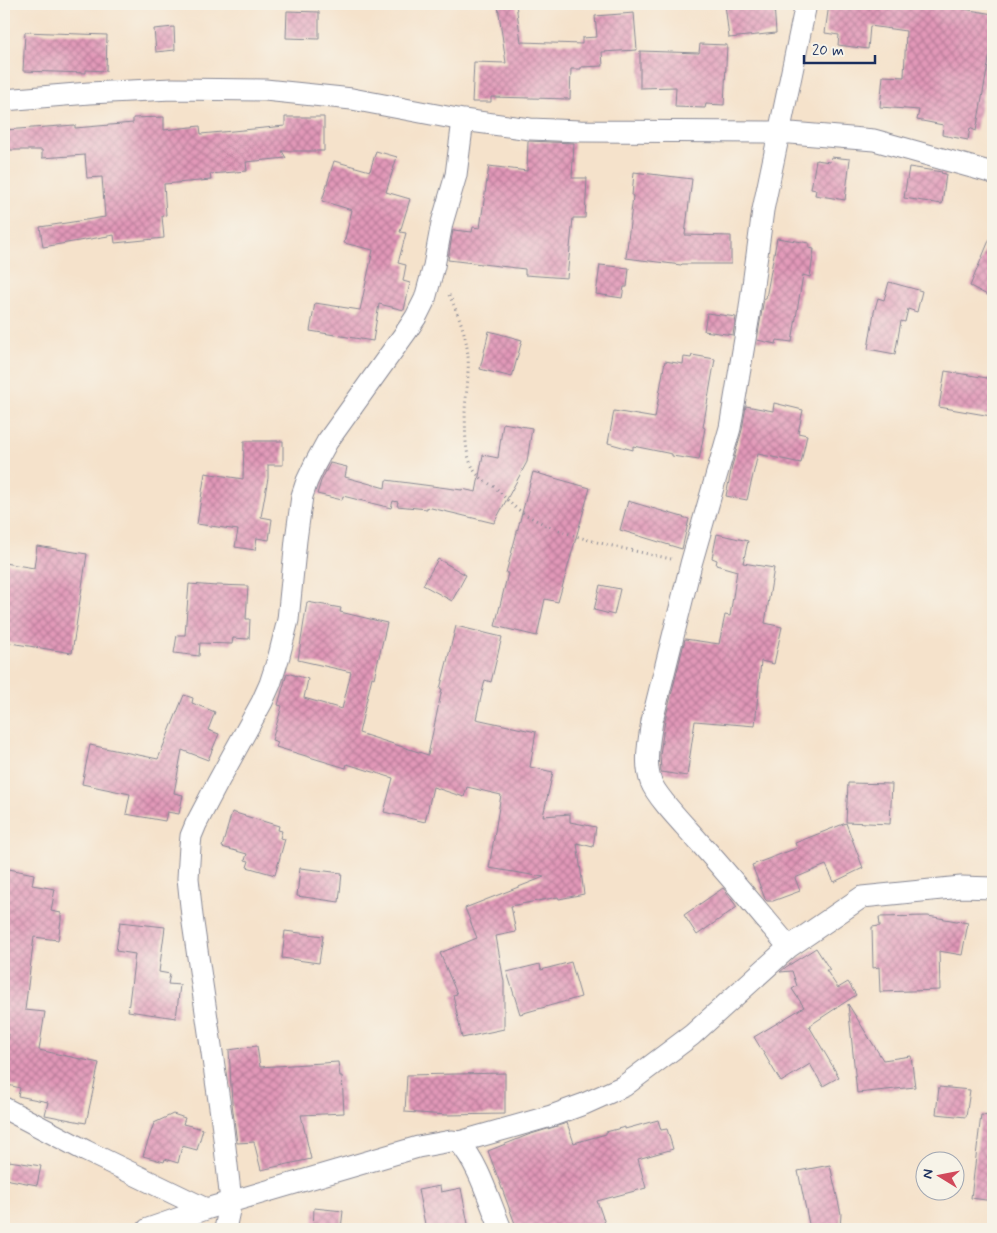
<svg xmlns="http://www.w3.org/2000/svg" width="997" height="1233" font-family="Mynerve,sans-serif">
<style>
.building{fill:url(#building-cross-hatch)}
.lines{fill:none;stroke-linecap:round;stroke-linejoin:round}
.minor-casing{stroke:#888894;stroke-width:23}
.path{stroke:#888894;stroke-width:3;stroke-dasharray:1 4;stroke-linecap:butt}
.minor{stroke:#fff;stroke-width:21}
</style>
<defs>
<pattern id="building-cross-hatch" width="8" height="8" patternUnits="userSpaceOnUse" patternTransform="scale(1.25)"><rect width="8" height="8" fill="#e298b8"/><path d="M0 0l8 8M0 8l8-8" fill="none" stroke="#b67c99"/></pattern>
</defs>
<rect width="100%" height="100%" fill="#f7f3e8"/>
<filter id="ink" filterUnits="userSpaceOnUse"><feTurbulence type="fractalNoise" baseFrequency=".02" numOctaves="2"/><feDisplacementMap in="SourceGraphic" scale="10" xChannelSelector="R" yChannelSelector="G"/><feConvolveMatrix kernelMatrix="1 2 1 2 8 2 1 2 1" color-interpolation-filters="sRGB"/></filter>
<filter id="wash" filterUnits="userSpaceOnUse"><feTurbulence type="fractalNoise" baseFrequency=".0096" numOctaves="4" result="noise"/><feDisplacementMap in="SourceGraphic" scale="20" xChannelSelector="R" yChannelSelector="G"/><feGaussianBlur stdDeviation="1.12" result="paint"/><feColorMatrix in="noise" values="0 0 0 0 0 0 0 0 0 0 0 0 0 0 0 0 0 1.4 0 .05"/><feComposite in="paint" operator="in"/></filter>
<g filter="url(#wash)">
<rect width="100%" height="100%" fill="#f5e2cb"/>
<g id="blocks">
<path class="building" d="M510,4h6l5,38 61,2v-6l15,-1 -2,-21 39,-3 3,37 -35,2 1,14 -22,1v2h-10l-1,30 -79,-2v5h-19l2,-40 32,1 -8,-57z
M725,4h49l2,29 -47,5z
M829,4h117l18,3v2l29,5v29h-1l-16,88 -6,-3 -2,12 -26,-5 1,-10 -26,-5 2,-10 -39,-3 3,-31 21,1 2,-46 -36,-5 -2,23 -30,-4 1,-10 -14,-2z
M287,11l32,1v27l-33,-1z
M174,27l1,23 -19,2 -2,-23z
M25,32l82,3 -1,36 -20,-1v3l-63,-2z
M700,44l27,1 -3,60 -18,-1 -1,4 -30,-1 1,-20 -36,1v-37l59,2z
M164,117v13l36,-4 1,8 84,-8v-9h39v34h-42l4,7 -40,4 1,9 -37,3 1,6 -47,4 2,31 -4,1 2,22 -49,5 -1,-8 -71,12 -3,-20 65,-10 -3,-40 -15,1 -2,-23 -43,3v-8h-38v-20l71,-5v3l58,-5v-5z
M528,141l46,2 -2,35h15l-2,40h-12l-6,60 -42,-3v-6l-77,-9 5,-30 19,2 1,-5 7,1 9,-62 38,5z
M376,151l21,6 -11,35 24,7 -10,33 6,1 -8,30 8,2 -3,16 7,2 -6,27 -25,-6 -6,37 -63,-10 5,-28 45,7 13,-60 -29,-7 8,-33 -30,-9 12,-40 36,10z
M831,157l19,2 -5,41 -30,-5 1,-5 -5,-1 5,-29 14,2z
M909,167l33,5 -1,1 5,1 -4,30 -38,-6z
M634,172l58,7 -7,56 46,1v28h-49l-1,1 -55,-7 7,-62h-1z
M993,231v67l-23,-12z
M777,238l32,5v5l5,1 -4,28 -7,-2 -11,67 -15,-2 -1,4 -19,-4 7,-42h2z
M600,265l29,3 -2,19h-3l-2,11 -26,-4z
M889,282l33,9 -5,21 -9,-3 -3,13 -4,-1 -6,33 -27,-5 6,-37 4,-14 6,2z
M707,313l29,4 -3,18 -29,-4z
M489,331l33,9 -10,37 -32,-8z
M692,355l23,4 -12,68 2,1 -6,32 -27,-4v-2l-39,-8v4l-25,-7 6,-32 41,7 10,-57 18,3 1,-7 7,1z
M945,371l48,8v24l-2,13 -52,-9z
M774,403l29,7 -5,23 9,2 -6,28 -43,-9 -11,46 -21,-4 6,-30 10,-36 4,-24 27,5z
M503,423l29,5 -5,34 -33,61 -67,-16v2l-30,-3 1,-4 -5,-1 -2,7 -48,-12 -1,4 -25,-6 4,-13 9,-18 17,4 -2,10 40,11 1,-8 76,10v-1l14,3 7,-37 15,3z
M244,441h39v24h-15v13l-7,39 11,2 -3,21 -12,-2 -2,12 -20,-3 3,-17 -41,-6 8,-51 38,6z
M533,472l57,16 -32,114 -13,-3 -8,37 -42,-10 13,-53h-2z
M628,501l61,18 -7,30 -62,-19z
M717,534l31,7 -5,22 31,5 -9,55 17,4 -8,37 -13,-3 -6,65 -60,-5 -8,55 -26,-4 -1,-17 5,-35 20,-81 34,5 6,-29 5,1 7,-45 -21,-6 1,-5 -5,-2z
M37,546l50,8 -15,99 -68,-11v-79l30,5z
M438,559l28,16 -14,26 -29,-16z
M189,584l27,2v-1l32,1 -2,33h4l-1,20 -16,-1 -1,6 -32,-1 -1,13 -25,-3 3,-18h8z
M600,585l20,4 -6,26 -20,-5z
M307,602l34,6 -1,4 47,11 -13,55 -2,-1 -13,56 69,22 14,-66h-2l16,-63 46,11 -11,45 -6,-2 -9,39 60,13 -6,35 23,5 -10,44 27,-2v8l26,5 -3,20 -16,-4 7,51 -25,5 -1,-2 -47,9 5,26 -20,4 8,46v47l-42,9 -9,-43 4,-1 -17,-41 37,-15 -12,-30 79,-31 -55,-9 12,-73 -34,-8 -3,10 -31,-10 -8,35 -41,-10 9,-34 -46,-14 -1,4 -70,-21 2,-5 -6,-2 10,-34 -4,-1 9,-32 21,6 -4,19 38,11 9,-37 -53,-12z
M184,695l9,3 -1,5 23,9 -7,18 11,4 -11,26 -26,-10 -8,43 9,2 -4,19 -12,-2 -2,9 -39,-7 4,-20 -48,-10 8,-39 68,14z
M848,783l44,1 -2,40 -44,-2z
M232,812l47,14 -1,4 4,1 -2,7 5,1 -10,36 -28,-8 2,-6 -4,-1 2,-6 -25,-7z
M846,823l17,45 -29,14 -8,-17 -31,13 5,13 -27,10h-6l-2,-2 -13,-34 45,-17 -2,-5z
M4,868l30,6 -2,11 23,4 -4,22 10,2v8l-3,19 -24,-3 -9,73 20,2 -6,38 60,13 -13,60 -41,-8 3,-13 -30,-6 2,-8 -16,-4v-28l5,-22h-5z
M300,868l42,5 -3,29 -42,-6z
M723,888l14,19 -40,28 -13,-20z
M928,916l40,7 -6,32 -23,-4 1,39 -60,2 -1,-25 -6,1 -1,-41 8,-1 -1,-9z
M120,922l45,5 -6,45 11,2 -2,10 12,1 -4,33 -48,-7 7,-57 -19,-3z
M285,931l38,5 -4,27 -37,-5z
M816,948l14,22h-4l12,18 10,-6 8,13 -47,31 30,51 -16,9 -13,-22 -29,18 -27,-45 50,-30 -12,-18 5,-3 -5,-15 -12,1 6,-5z
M571,962l10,35 -61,17 -13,-42 33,-8 1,6z
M848,1004l35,56 28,-4 4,31 -58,6z
M257,1046l3,21 78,-5 2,14h2l2,37 -43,2 10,44 -50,11 -7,-28 -17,1 -5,-40 -3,-53z
M505,1073v41l-59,1 -41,-3 2,-37z
M939,1087l31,3 -4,27 -30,-3z
M173,1114l12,4 -2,6 20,5 -6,21 -15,-4 -4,17 -13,-4 -1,3 -21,-6 11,-33z
M981,1115l12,1v85l-22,-3z
M658,1120l3,10 6,-1 6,20 -35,10 8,29 -49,13 10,28h-90l-29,-78 40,-16 39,-12 7,20 32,-9v-2l19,-5v2z
M9,1161l32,5 -4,19 -32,-6z
M830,1165l11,49 -1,15h-30l-12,-58z
M440,1186l1,6 20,-4 8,41h-43l-8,-39z
M314,1208l29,3 -2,18h-28z"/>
</g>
</g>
<g filter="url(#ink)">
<use href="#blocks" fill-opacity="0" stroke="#888894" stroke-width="1"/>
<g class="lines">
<g class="minor-casing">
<path id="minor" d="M4,100l85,-7 83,-4 93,1 87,9 111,21 67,9 50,2 199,1 95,8 119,33
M789,947c-30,-35 -59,-71 -90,-105 -12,-14 -42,-44 -48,-60 -7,-19 -2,-41 1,-61l39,-157 39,-136 19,-113 14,-105 43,-206
M4,1108l82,43 120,58 212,-62 33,-6 8,1c20,22 30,59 42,87
M459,1142l92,-26 33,-12 40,-18 68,-51 97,-88 73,-50 99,-10 32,1
M148,1229l58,-20
M225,1229l6,-28 -9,-80 -30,-205 -4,-38 2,-32 1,-10 5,-12 22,-42 44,-80 8,-18 9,-28 9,-36 8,-80 6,-44 5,-15 8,-17 12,-22 79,-110 10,-15 9,-18 9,-33 8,-43 14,-48 7,-55"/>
</g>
<path class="path" d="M449,295c12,24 21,49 19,77 0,14 -3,28 -3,42 1,16 -1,37 7,52 4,11 16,16 25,23 7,7 13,15 22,21 40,28 105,38 152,49"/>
<use href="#minor" class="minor"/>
</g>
</g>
<rect width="997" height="1233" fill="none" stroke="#f7f3e8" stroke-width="20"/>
<g transform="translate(940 1176) rotate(280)"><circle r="24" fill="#f7f3e8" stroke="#9fa5b1"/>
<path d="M0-4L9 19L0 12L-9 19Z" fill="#d1495b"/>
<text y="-8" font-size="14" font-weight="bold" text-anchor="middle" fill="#1b2f5e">N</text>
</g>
<path d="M804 55v8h71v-8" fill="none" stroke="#1b2f5e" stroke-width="2.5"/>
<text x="812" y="55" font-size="15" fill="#1b2f5e" stroke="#f7f3e8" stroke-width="4" paint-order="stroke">20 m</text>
</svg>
